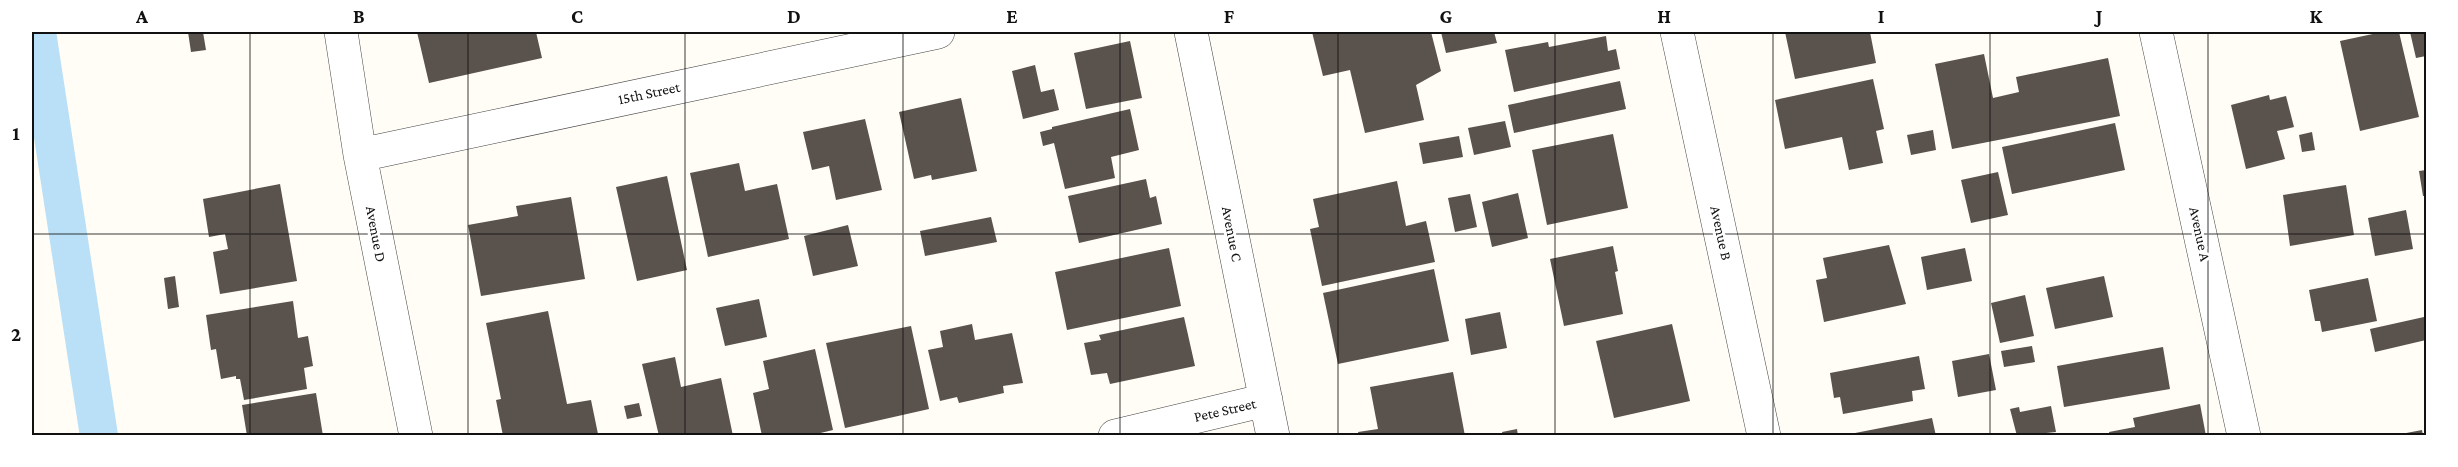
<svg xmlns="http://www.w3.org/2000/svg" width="2458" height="467" font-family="'Crimson Pro',serif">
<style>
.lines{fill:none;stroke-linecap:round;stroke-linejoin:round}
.canal{stroke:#b9e0f7;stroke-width:38}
.building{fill:#5a524d}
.minor-casing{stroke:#444;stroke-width:34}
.minor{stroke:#fff;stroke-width:33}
.grid{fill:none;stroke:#111;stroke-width:1.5;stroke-opacity:0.55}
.labels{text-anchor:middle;stroke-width:6;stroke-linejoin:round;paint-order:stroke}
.street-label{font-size:15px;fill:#111;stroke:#fff}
.neatline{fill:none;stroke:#111;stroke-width:2}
.grid-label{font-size:20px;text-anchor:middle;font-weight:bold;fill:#111}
</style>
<rect width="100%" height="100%" fill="#fffdf5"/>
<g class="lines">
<path class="canal" d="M37,32l62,404"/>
</g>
<path class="building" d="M188,32h15l3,18 -15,2z
M417,32h119l6,26 -113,25z
M1312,32h119l10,39 -25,14 8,35 -59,13 -15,-63 -27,6z
M1441,32h53l3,11 -51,10z
M1785,32h85l6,31 -81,16z
M2382,32h17l20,85 -59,14 -20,-90z
M2410,32h16v24l-10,2z
M1606,36l2,15 8,-2 4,20 -106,23 -9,-42 43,-8 1,5z
M1130,41l12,57 -56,11 -12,-56z
M1984,54l9,44 26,-6 -3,-15 92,-19 12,58 -168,33 -17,-85z
M1035,65l6,27 13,-3 5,21 -36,9 -11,-48z
M1873,79l11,50 -8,2 7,32 -34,7 -7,-33 -57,12 -10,-49z
M1620,81l6,28 -112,24 -6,-28z
M2269,95l1,5 16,-4 8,31 -17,4 8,28 -39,10 -15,-64z
M961,98l16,73 -45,9 -1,-5 -17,4 -15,-67z
M1130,109l9,41 -28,7 4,21 -50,11 -11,-46 -11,3 -3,-14 12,-3v-2z
M865,119l17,71 -46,10 -7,-34 -17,4 -9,-38z
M1505,121l6,26 -37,8 -6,-27z
M2115,123l10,47 -113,24 -10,-47z
M1933,130l3,20 -25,5 -4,-20z
M2312,132l3,18 -13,2 -3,-17z
M1613,134l15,74 -81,17 -15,-75z
M1459,136l4,21 -40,7 -4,-21z
M739,163l6,28 32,-7 12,55 -81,18 -18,-84z
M2426,170v26h-3l-4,-25z
M1998,172l10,43 -37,8 -10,-43z
M667,176l20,94 -50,11 -21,-94z
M1146,179l4,19 6,-2 6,28 -83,19 -11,-47z
M1397,181l9,45 20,-5 9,41 -113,24 -12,-57 9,-2 -6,-28z
M280,184l17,97 -77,13 -7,-42 15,-3 -3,-15 -16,3 -6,-38z
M2346,185l8,50 -64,11 -7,-51z
M1518,193l10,45 -36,9 -10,-45z
M1470,194l7,33 -22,5 -7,-34z
M571,197l14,82 -104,17 -13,-71 50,-9 -2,-10z
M2406,210l7,39 -38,7 -7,-38z
M991,217l6,25 -72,14 -5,-25z
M848,225l10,41 -45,10 -9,-40z
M1889,245l17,59 -82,18 -8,-42 11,-2 -4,-20z
M1613,246l5,25 -3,1 8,42 -59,12 -14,-67z
M1169,248l12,58 -114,24 -12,-58z
M1965,248l7,33 -45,9 -6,-33z
M1434,269l15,72 -111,23 -15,-71z
M175,276l4,31 -11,2 -4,-31z
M2104,276l9,41 -58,12 -9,-41z
M2368,278l9,43 -55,11 -2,-11h-5l-6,-31z
M2025,295l9,41 -34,7 -9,-40z
M759,299l8,38 -42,9 -9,-38z
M293,301l5,37 10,-2 5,30 -9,2 3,21 -63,11 -4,-21h-4v-3l-15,3 -5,-30 -5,1 -5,-35z
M548,311l19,93 24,-4 7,34 -95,2 -7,-36 5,-1 -15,-76z
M1500,312l7,36 -36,7 -6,-36z
M1184,317l11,49 -85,18 -3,-11 -16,2 -7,-32 17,-3 -2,-5z
M2424,317l2,23 -51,12 -5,-23z
M972,324l3,16 37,-7 11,50 -20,3 1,7 -45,10 -2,-6 -17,4 -12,-51 15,-3 -3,-16z
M1672,324l18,77 -76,17 -18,-77z
M911,326l18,83 -84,19 -19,-85z
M2032,346l3,16 -31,5 -3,-16z
M2163,347l7,42 -106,18 -7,-41z
M815,349l18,81 -25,6h-46l-9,-43 16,-4 -6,-28z
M1989,354l7,36 -38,7 -6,-36z
M1919,356l6,33 -13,2 1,10 -70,13 -3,-17 -6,1 -4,-25z
M675,357l6,30 40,-9 12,58h-74l-17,-72z
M1453,372l12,64h-106l-1,-4 20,-3 -8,-42z
M316,393l7,43h-76l-5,-31z
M639,403l3,13 -15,3 -3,-13z
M2200,404l6,32h-96l-1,-4 26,-5 -2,-9z
M2051,406l5,26 -39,4 -7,-27 9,-2 1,5z
M1932,418l4,18h-86v-2z
M1517,429l1,7h-15l-1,-4z
M2422,430l1,6h-22v-2z"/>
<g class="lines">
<g class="minor-casing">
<path id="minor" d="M341,32l19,123 56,281
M1191,32l82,404
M1677,32l87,404
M2156,32l88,404
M360,155l578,-123
M1115,436l151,-36"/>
</g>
<use href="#minor" class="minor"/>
</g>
<path class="grid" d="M250,32v404M468,32v404M685,32v404M903,32v404M1120,32v404M1338,32v404M1555,32v404M1773,32v404M1990,32v404M2208,32v404M32,234h2394"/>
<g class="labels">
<g class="street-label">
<text transform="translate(649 93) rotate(-12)" y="5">15th Street</text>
<text transform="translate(1721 233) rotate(78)" y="5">Avenue B</text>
<text transform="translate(376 234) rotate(79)" y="5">Avenue D</text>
<text transform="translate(1232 234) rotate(79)" y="5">Avenue C</text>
<text transform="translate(2200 234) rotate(78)" y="5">Avenue A</text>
<text transform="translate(1225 410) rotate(-13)" y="5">Pete Street</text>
</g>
</g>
<rect width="2458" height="467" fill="none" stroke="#ffffff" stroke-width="66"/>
<rect x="33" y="33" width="2392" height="401" class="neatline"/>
<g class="grid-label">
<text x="142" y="23">A</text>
<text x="359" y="23">B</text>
<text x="577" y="23">C</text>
<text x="794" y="23">D</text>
<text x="1012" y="23">E</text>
<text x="1229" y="23">F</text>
<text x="1446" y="23">G</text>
<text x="1664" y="23">H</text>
<text x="1881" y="23">I</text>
<text x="2099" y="23">J</text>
<text x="2316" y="23">K</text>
<text x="16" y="140">1</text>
<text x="16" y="341">2</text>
</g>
</svg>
